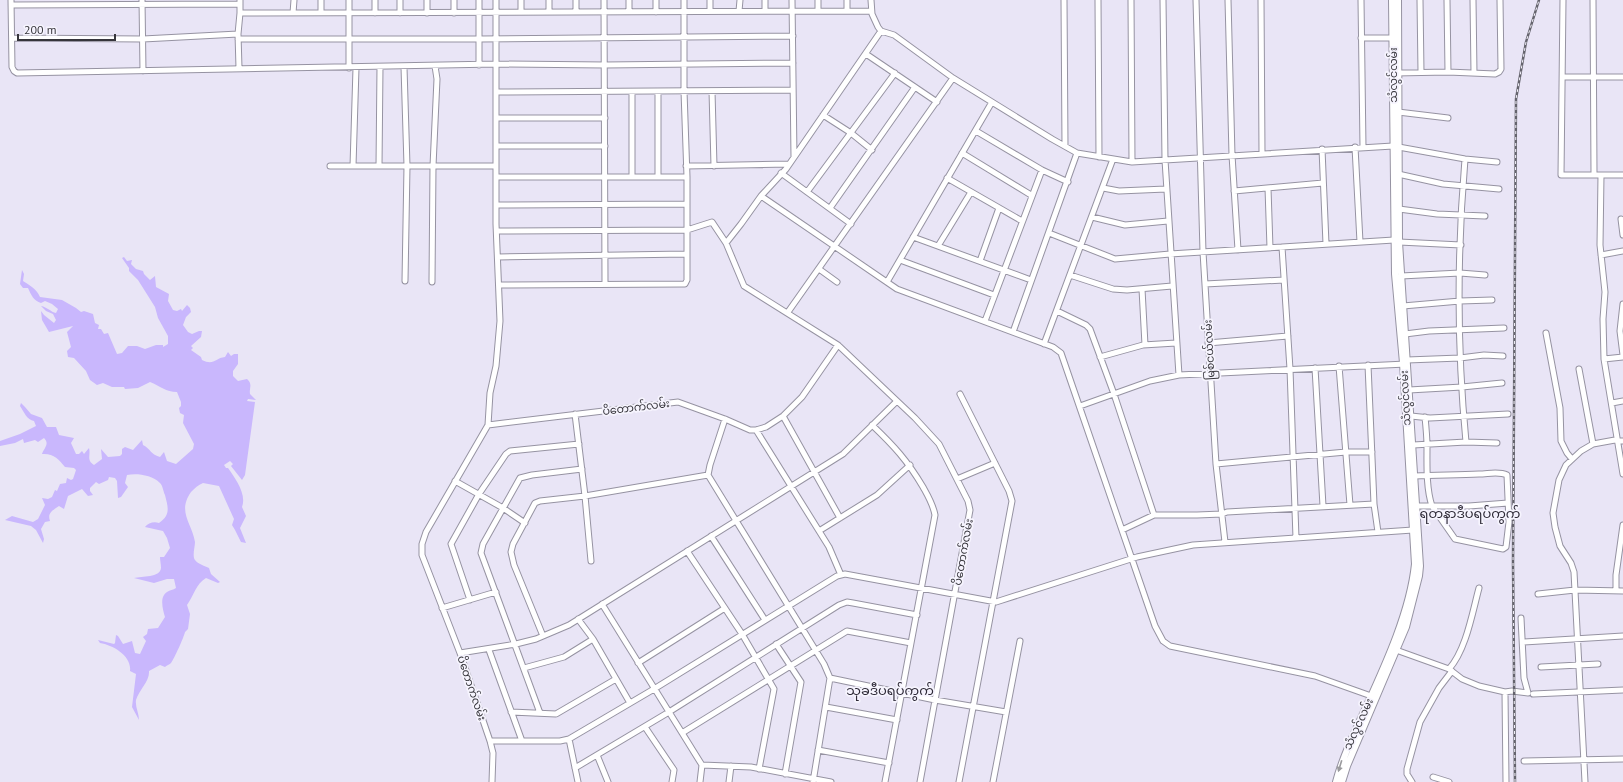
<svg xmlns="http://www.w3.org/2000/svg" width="1623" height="782" font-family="'PT Sans','Noto Sans Myanmar',sans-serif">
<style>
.water{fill:#c9b7fd}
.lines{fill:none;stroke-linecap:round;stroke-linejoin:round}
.minor-casing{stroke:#9693a2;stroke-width:7}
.major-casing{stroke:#9693a2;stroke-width:8}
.minor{stroke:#fff;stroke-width:5}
.major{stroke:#fff;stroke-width:6}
.rail-casing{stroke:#64636c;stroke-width:2.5}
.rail{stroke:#f6f4fe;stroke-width:1;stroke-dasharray:3;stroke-linecap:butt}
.oneway{fill:#9a9a9d}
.labels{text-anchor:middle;stroke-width:3.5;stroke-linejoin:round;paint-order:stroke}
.street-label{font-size:11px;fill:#36353b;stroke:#f6f4fe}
.quarter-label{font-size:13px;fill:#2d2936;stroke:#f6f4fe}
</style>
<rect width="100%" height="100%" fill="#e9e5f6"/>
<path class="water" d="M124,257l3,4 5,-1 -1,4 5,5 7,2 1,3 6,6 5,-4 1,11 13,7 -1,7 5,9 4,1 4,-2 1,2 5,-6 3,3 1,4 -5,5 -3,8 5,7 4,2 7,-3h3l-1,6 -10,9 2,2 -2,2 10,7 1,3c12,6 13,-2 23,-3l3,-5 3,4 3,-2h4v10l-5,7v5l5,5 9,-2c6,5 2,9 3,15l6,6 -8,-1 -1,2 8,1 -10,73 -3,5 -11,-14 2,-2 -3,-3 -6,4 2,3h2c7,10 19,26 14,39l4,9 -6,12 6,15 -5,-1 -6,-12 -3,-5 2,-6 -15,-33 -16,-3c-5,2 -8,5 -12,9 -14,20 1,31 4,50 0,5 -3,14 0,18 3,4 10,6 14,8l2,6 9,8 -2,1 -12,-5c-10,6 -12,17 -19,27l3,9 -2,15 -3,3c-1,5 -11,27 -14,31 -1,1 -5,3 -6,4l-5,-2 -11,6c1,10 -10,19 -13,29 -1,7 3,13 3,20l-7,-13 4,-33 -6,-3c2,-15 -17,-26 -30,-28l-2,-3 16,4 1,-1 1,-8 2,1 5,8 9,-3 3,12 5,1 6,-13 -3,-4 4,-3 1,-5 10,-1 7,-11c-2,-7 -6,-20 2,-25 3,-2 6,-2 9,-4l-2,-9h-7l-13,4 -20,-5c8,-2 26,0 27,-10 0,-3 -1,-8 -1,-11h4l6,-9 -3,-10 -4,-7 -18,-4c3,-4 9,-6 14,-4 12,-8 9,-16 6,-28 -2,-4 -2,-9 -5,-12 -8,-8 -23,-10 -33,-8l-2,8 3,4 -7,10 -3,1 -1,-17 -2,-3 -6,-1 -1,3 -9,4 -3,-2 -6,6v3l3,4 -5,1 -6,-7 -14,7 -4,13 -5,-3c-6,4 -12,7 -9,15l-5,1 -4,7 3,10 -1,4 -7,-13 -5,-4 -26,-6 7,-4 21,6 5,-3 7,-14 -3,-7 6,1 4,-2 3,-7 2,1 3,-7 6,-1 1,-5 4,2 2,-1 3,-9 -2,-2 -9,-1c-6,-8 -12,-14 -23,-13 2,-6 8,-10 2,-16l-6,4 -3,-2 -11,3 -1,-4 -8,4 -15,3v-5l20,-7 16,-8 -2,-5c-7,-1 -10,-9 -14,-15l1,-3 4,4 6,7 11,4 5,9h9l3,8 15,3 -3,5 5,11h3l3,-3 2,3 5,-6c2,7 -3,12 5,17l8,-6 -1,-10 7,8 12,-1 2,-2v-5l3,-2 8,3 9,-10 1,5c8,4 7,9 17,12l4,-5 3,9 9,3 17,-15 1,-5 -11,-21 1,-8 -4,-2 -1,-5 2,-2v-4l-4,-10c-11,0 -17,-6 -27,-10l-12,6 -13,1 -1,-2h-12l-9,-4 -6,2 -7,-5 -4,-9 -12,-13 -6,-1 -1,-6 4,-4 -4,-15 6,-6 -24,6 -7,-12 -1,-9 3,4 10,8 2,-3 -3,-6 -7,-3 -5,-5c6,1 10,6 15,7l2,-4 -6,-5 -7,-3 -4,2c-7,-2 -10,-8 -13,-15h-5l-3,-4 2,-14 2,4 -1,7c6,4 14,8 17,16l22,3 14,8 5,4 3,-1 9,3 2,9 4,2 -1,4h3l3,5 4,-1 9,21 5,-1 6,-7h9l8,3 11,-4h7v2l5,-3v-8l-10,-18 -3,-11 -17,-27 -9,-9v-3l-7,-10z"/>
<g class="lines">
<g class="minor-casing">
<path id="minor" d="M11,0l1,67 2,4 3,2 479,-9 109,1 188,-2
M142,0l1,71
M349,0v68
M375,0v13
M400,0v13
M454,0v13
M549,0v12
M604,0l1,284
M765,0v11
M792,0l2,157
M818,0v10
M847,0v10
M871,0l1,14 6,13 3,4 13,4 59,43 99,61 25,14 55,9 261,-16 72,13 32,3
M1064,0l1,146
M1098,0l1,157
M1131,0l1,162
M1163,0l2,160 14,215
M1196,0l7,252 13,212 9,78
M1228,0l4,155 6,95
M1261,0l1,153
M1361,0l2,147
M1420,0l1,72
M1447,0l1,72
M1473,0l1,73
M1563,0l-2,175h62
M1593,0l1,174
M11,5l229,-1
M629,11v-11
M710,11v-11
M739,11l1,-11
M521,12v-12
M576,12v-12
M656,12v-12
M240,13l631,-2
M293,13l1,-13
M321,13v-13
M427,13v-13
M12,38l131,1 95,-5
M1361,38h32
M238,39h242l313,-3
M866,54l71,48
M479,65v-65
M404,67l3,99 -2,115
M239,68l-1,-34 2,-21v-13
M1395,73l53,-1 47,2 4,-2 2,-3 -1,-69
M1563,77h60
M658,91v86
M712,91l2,75
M496,92l297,-2
M1398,112l50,6
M823,115l28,18 21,17
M496,118h109
M976,131l66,39 26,12
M496,146h109
M1355,147l5,95
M1322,149l4,95
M962,153l69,42
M1465,159c-8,94 -8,190 1,283
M330,166h166
M353,166l3,-98
M379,166l1,-99
M686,166l103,-2
M781,173l70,51
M1398,174l45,10 56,5
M1601,175l-1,70 5,47 -2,27 1,40 19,115
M496,177h191
M632,177v-85
M947,178l75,43
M1103,188l16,3 47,-2
M1268,188l2,60
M1234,191l89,-8
M807,192l88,-119
M761,196l136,93 156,58 8,6 94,273 8,15 7,5 145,30 59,21
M496,205l191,-1
M830,208l85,-121
M1399,209l38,5 48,2
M1092,217l33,8 43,-4
M1621,219l2,16
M497,231l190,-1 25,-8 14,21 18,43 94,59 77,73 24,26 29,57 2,9 -50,272
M1049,233l66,26 55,-5 224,-14
M913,237l118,43
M1399,242l62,3
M726,243l15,-19 20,-28 25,-27 95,-138
M938,246l33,-54
M1282,247l8,122 6,169
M1601,255l22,-4
M498,257l188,-3
M900,260l94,35
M980,261l19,-53
M819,269l18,13
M1070,275l43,14 14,1 45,-4
M1401,276l59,-3 25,2
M432,282l1,-116 4,-87 -2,-13
M887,282l105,-180
M1205,284l79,-4
M499,285l186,-1 2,-4v-103l-3,-86v-91
M1142,289l3,56
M1623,304l-3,27 3,24
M1403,306l57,-5 32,-1
M1057,311l29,14 4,4 24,65 40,121
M788,312l165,-234
M985,321l57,-151
M1013,332l64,-179
M1546,333l14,75 1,33 6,12 5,6
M1405,334l24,-3 75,-3
M1208,343l80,-7
M1044,344l69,-185
M1100,357l43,-12 33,-2
M1604,359l19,-2
M1407,360l53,-2 24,-3 19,1
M1368,365l6,139 4,28
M1339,366l11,139
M1315,368l8,138
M1579,369l14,75
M1409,390l53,-3 40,-4
M1612,403l11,-2
M1080,406l70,-25 29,-6 227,-11
M575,414l10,82 6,65
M783,416l57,102
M1411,416l19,2 78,-4
M725,419l-15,46 -2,10 116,189 6,14 -17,104
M488,425l190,-23 47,17 25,11h6l10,-3 17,-11 19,-19 36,-52
M872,425c22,21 35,35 51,62 5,9 10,17 12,28l-50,267
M756,430l73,117 12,28
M1413,445l53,-3 31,1
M1216,464l130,-12h26
M1415,476c21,-1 43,-1 64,-2 9,0 20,-3 28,1l2,47 -3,25 -3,2 -48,-10 -23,-33c-6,-18 -5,-41 -5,-60 0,-9 -1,-19 -2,-29
M957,479l38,-16
M455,481l48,27 22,15
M1417,506h52l39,-3
M1122,530l32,-15h43l25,-1 5,-2 147,-8
M819,531l58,-36 33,-30
M711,536l54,84
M687,551l55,83 32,55 -15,80
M1616,591v-16l7,-50
M1538,594l37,-4 48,1
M470,600l-19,-56 28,-50 27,-40 4,-3 69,-7
M602,604l100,161 -2,17
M442,608l54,-16
M578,619l15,20 37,64
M543,636l-29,-71 -3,-13 2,-8 22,-41 5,-2 45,-5 123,-21
M1523,642l100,-6
M776,644l25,38 -16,92
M489,650l33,91
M1396,650l53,19 13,10 17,7 26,6 7,-1 16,2 -4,-15 -3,-60
M460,653l56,-9 20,-5 33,-14 274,-171 54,-53
M638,663l87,-55
M1541,667l57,-3
M524,668l40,-11 29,-18
M1449,669c17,-19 23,-55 30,-81
M830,678l105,22 71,12
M1505,692l1,90
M1533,694l90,-4
M826,707l71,13
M511,712l45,2 60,-35
M540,713l-59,-160 2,-9 37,-66 12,-3 50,-6
M645,727l29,43 -2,12
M682,733l165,-102 64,12
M569,739l9,43
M490,741h70l9,-2 85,-50 183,-113 8,-2 151,28 141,-45 56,-12 220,-15
M818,750l71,13
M597,755l11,27
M1524,761l99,-2
M702,765l49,2 80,15
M575,768l94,-56 170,-107 8,-3 6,1 64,12
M1433,777l16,5
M492,782l1,-29 -3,-12 -30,-88 -38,-98v-11l4,-12 62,-107 2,-32 6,-27 4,-45 -4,-97v-224
M729,782l2,-16
M959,782l53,-281 -3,-10 -49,-97
M993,782l27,-141
M1412,782l-5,-8v-5l13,-47 19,-34 13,-17
M1585,782l-11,-210 -3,-9 -11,-17 -5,-19 -2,-14 6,-33 7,-15 15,-14 12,-7 22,-4 8,1"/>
</g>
<g class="major-casing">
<path id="major" d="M1336,782c6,-24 17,-46 27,-68 21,-46 47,-101 52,-150l-12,-201 -8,-89 -3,-274
M1342,782l5,-16 59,-139 13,-51 1,-10 -21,-324 -1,-242"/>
</g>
<use href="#minor" class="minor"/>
<use href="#major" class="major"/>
<g class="rail-casing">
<path id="rail" d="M1515,782l-2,-219 3,-464 10,-57 13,-42"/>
</g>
<use href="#rail" class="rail"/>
</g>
<defs><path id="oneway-solid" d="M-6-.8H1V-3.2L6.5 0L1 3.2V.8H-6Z"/></defs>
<use class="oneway" href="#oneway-solid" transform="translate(1340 766) rotate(107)"/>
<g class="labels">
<g class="street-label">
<text transform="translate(1393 75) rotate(-90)" y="4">သံလွင်လမ်း</text>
<text transform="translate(1209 350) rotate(-93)" y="4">မြစ်ငယ်လမ်း</text>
<text transform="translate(1405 398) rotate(-93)" y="4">သံလွင်လမ်း</text>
<text transform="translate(636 407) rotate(-7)" y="4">ပိတောက်လမ်း</text>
<text transform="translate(963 552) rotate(-80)" y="4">ပိတောက်လမ်း</text>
<text transform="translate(472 688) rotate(71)" y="4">ပိတောက်လမ်း</text>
<text transform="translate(1358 724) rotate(-65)" y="4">သံလွင်လမ်း</text>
</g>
<g class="quarter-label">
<text x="1470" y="518">ရတနာဒီပရပ်ကွက်</text>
<text x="890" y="695">သုခဒီပရပ်ကွက်</text>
</g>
</g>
<path d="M18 34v6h97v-6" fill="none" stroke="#36353b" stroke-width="2"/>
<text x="24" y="34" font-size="12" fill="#36353b" stroke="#f6f4fe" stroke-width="3" paint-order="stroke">200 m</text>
</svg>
